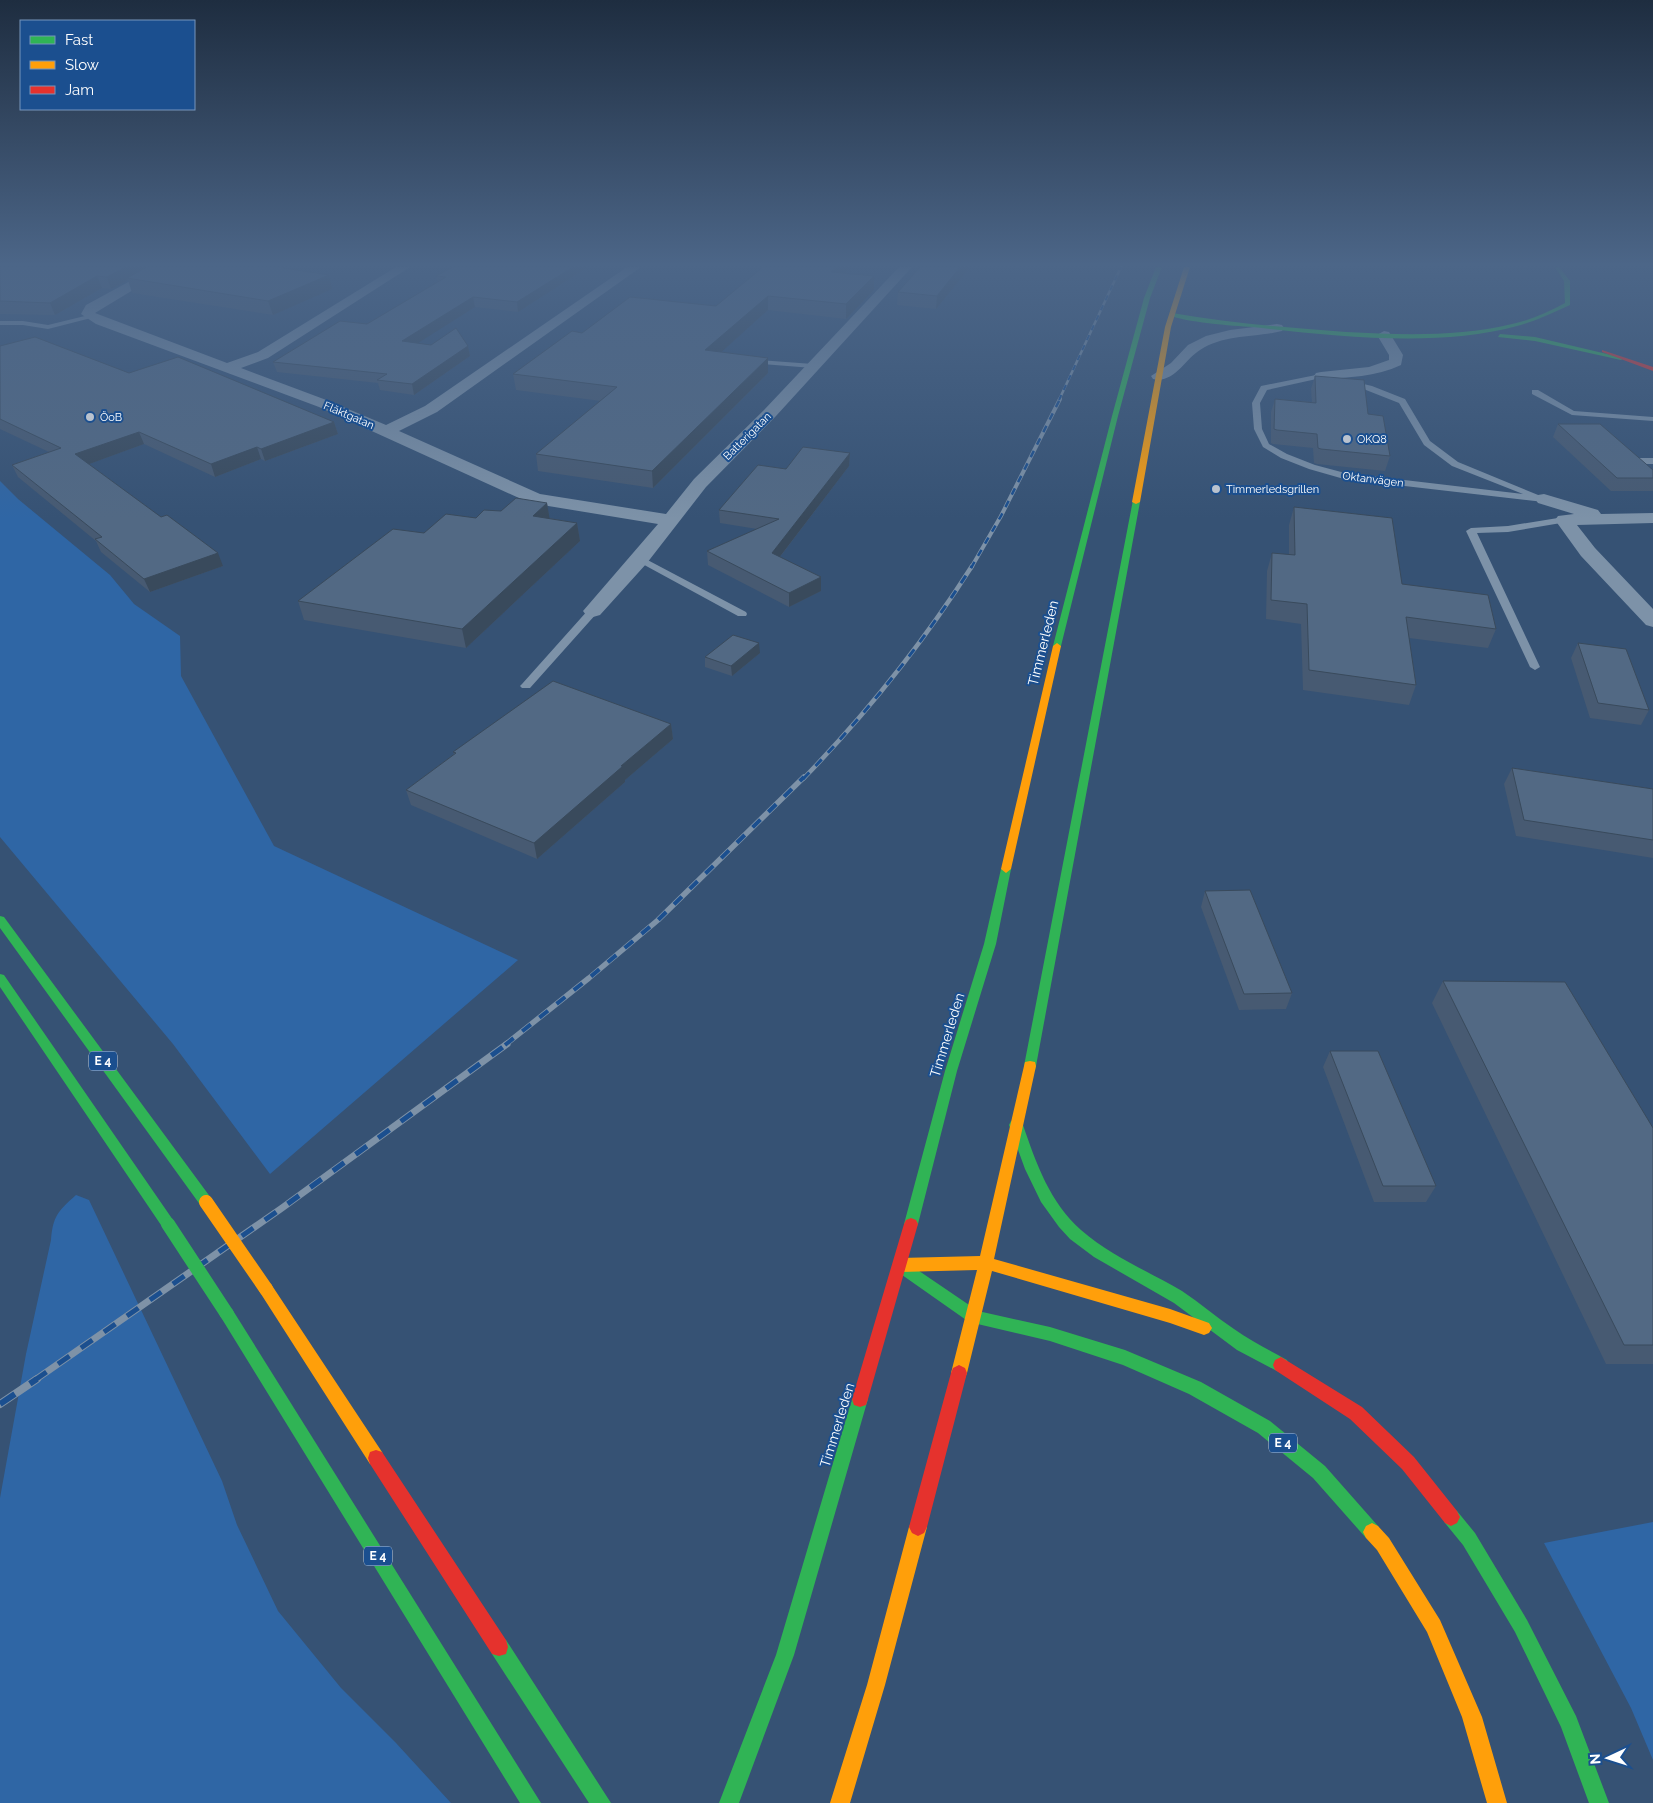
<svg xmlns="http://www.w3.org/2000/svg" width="1653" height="1803" font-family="Raleway,sans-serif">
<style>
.green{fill:#2f66a5}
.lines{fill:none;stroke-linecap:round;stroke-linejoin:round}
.lane{fill:#7d92a8;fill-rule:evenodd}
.street{fill:#7d92a8;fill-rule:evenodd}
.fast{fill:#30b455;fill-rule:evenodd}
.slow{fill:#ff9f0a;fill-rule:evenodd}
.jam{fill:#e5322d;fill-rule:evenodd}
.rail-far5-casing{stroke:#7e92a7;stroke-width:2.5}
.rail-far4-casing{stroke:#7e92a7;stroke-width:4}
.rail-far3-casing{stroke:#7e92a7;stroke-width:4.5}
.rail-far2-casing{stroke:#7e92a7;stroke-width:5.5}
.rail-far1-casing{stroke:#7e92a7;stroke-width:7}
.rail-casing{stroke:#7e92a7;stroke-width:8}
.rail-far5{stroke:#1b4f8f;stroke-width:2;stroke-dasharray:5.5;stroke-linecap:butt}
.rail-far4{stroke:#1b4f8f;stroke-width:2.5;stroke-dasharray:7;stroke-linecap:butt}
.rail-far3{stroke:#1b4f8f;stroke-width:3;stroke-dasharray:9;stroke-linecap:butt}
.rail-far2{stroke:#1b4f8f;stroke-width:4;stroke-dasharray:11;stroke-linecap:butt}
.rail-far1{stroke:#1b4f8f;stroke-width:5;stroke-dasharray:14;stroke-linecap:butt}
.rail{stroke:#1b4f8f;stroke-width:6;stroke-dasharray:18;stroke-linecap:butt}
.fast-bridge{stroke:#30b455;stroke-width:14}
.slow-bridge{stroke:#ff9f0a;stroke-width:14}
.wall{fill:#475a72}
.shaded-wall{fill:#394a5c}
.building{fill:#526984;stroke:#394a5c}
.poi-dot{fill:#b9c2ce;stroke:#1b4f8f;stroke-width:2}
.labels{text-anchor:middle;stroke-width:4;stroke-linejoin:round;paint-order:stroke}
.far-street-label{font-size:11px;fill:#fff;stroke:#1b4f8f}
.far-poi-label{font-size:11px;fill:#fff;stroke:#1b4f8f;text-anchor:start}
.shield{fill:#1b4f8f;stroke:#bbcadd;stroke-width:1}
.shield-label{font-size:12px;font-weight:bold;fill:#fff}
.street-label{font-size:14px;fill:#fff;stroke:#1b4f8f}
</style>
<rect width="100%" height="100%" fill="#365274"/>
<path class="green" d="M0,481l18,18 92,76 24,29 46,32 1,40 93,170 244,114 -248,214 -97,-130 -173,-207z
M76,1195l13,5 133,281 15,44 41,86 63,77 55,55 55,60h-451v-305l26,-144 25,-114c2,-24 7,-29 25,-45z
M1653,1522v238l-22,-52 -87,-165z"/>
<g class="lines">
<path class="lane" d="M93,314l2,1v2l-47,12 -25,-4h-23v-4h23l25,4z
M746,359l67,5 4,2 -4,2 -64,-5 -4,-2z
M1321,374l51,12 33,13 25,42 28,21 90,37 -4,3 -200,-23 -35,-10 -28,-11 -18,-11 -9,-18 -2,-26 9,-17zM1321,378l45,12 33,13 25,42 28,21 71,28 -178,-21 -30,-8 -28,-11 -18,-10 -7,-15 -2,-26 7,-13z
M1532,390h6l36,21 79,6v4l-81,-6 -40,-21z
M1653,458v6h-15l-4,-3 4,-3z
M1564,517l3,1v4l-59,10 -31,1 63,134 -5,3 -5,-3 -64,-136 5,-3 37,-2z
M640,556l106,56 1,2 -1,2h-8l-101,-55 -2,-2z
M593,608l4,1 1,2 -1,2 -67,75h-8l-2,-2 2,-2 67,-75z"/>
<path class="street" d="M156,267h15l-76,46 132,50 31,-11 138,-85h14l-142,91 -27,10 88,33 57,24 39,-19 202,-139h14l-204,145 -38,19 141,63 126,20 28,-35 70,-69 135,-143h13l-136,149 -70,71 -59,76 -47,52 -7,2 -7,-2 -3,-4 75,-87 -128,-21 -211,-96 -223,-83 -15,-10 5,-9z
M1277,324l5,1 2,3 -2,3c-28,7 -57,3 -82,19 -15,9 -26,34 -47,29l-2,-3 20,-13 17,-18 18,-9 24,-6z
M1384,331l5,1 14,23 -2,10c-25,12 -53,12 -80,15l-5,-1 -2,-3 2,-3 5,-1 48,-5 20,-7v-5l-12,-20z
M1544,494l54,16 3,4 52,-1v10l-76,2 18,23 58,61v18l-7,-2 -65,-69 -26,-36 3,-4 16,-2 -36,-11 -3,-4 3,-4z"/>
<path class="fast" d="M1156,267h6l-12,31 -32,118 -57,230 -1,2h-6l-1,-2 59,-230 32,-118z
M1555,267h4l11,14v24c-18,8 -34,16 -53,21 -80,22 -183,10 -265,1 -18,-1 -69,-5 -83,-12l3,-2c58,10 116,15 174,19 55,3 112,5 166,-8 19,-4 36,-12 53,-21l-1,-22z
M1500,334l35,3 89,21 -3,2 -86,-19 -37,-4z
M1133,500l7,2 -104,564 -1,4 -5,1 -5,-1 -1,-4z
M1006,865l5,4 -15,75 -39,127 -39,153 -2,4 -5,2 -5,-2 -2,-4 41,-153 39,-127 17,-75z
M0,916l4,1 207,281 2,4 -2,4 -5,2 -5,-2 -201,-278z
M0,974l4,1 169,245 2,4 -2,4 -5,2 -5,-2 -163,-241z
M1016,1120l5,1 2,4c13,38 27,78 58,105 30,26 67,41 101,61 18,12 34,26 52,38 17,12 35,21 53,31l2,5 -2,5 -6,3 -6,-3 -38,-20 -63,-47 -80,-46 -24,-18 -11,-12 -18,-25 -16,-33 -16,-44 2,-4z
M900,1258l78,53 72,16 75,23 76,32 69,39 55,45 53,60 3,6 -3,6 -6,3 -6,-3 -53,-60 -55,-45 -69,-39 -66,-29 -73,-24 -81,-19 -74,-52 -2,-5 2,-5z
M227,1307l5,2 309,494h-21l-298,-484 -3,-5 3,-5z
M860,1391l6,2 2,6 -74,256 -55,148h-20l57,-148 76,-256 2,-6z
M1451,1508l6,3 18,22 52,87 49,96 33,87h-20l-28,-76 -46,-95 -52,-87 -18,-22 -3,-6 3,-6z
M499,1638l7,2 105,163h-22l-97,-149 -2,-7 2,-7z"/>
<path class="slow" d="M1184,267h6l-19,60 -31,175 -4,2 -4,-2 33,-175z
M1057,643l4,3 -50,223 -5,4 -5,-4 52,-223z
M1030,1061l5,1 1,4 -42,193 176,50 39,14 3,5 -3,5 -5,2 -34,-12 -178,-52 -25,102 -2,5 -6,3 -6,-3 -2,-5 26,-103 -77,2 -5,-2 -2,-5 2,-5 5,-2 80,-2 44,-190 1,-4z
M266,1282l5,2 111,168 2,6 -2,6 -6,2 -6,-2 -109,-170 -3,-5 3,-5z
M918,1518l6,3 3,6 -42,158 -35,118h-20l37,-118 42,-158 3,-6z
M1372,1523l6,3 11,12 51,82 42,97 25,86h-20l-25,-86 -35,-85 -50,-82 -11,-12 -3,-6 3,-6z"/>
<path class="jam" d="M1602,350l51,17v4l-51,-19z
M911,1218l5,2 2,4 -50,175 -2,6 -6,2 -6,-2 -2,-6 52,-175 2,-4z
M1281,1357l81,50 52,50 43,54 3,6 -3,6 -6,3 -6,-3 -43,-54 -52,-50 -75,-49 -2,-5 2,-5z
M959,1365l6,3 2,5 -40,154 -3,6 -6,3 -6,-3 -3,-6 42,-154 2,-5z
M376,1450l6,2 124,188 2,7 -2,7 -7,2 -7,-2 -122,-190 -2,-6 2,-6z"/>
<g class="rail-far5-casing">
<path id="rail-far5" d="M1059,400l62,-133"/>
</g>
<g class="rail-far4-casing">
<path id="rail-far4" d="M971,568l30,-52 59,-117"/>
</g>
<g class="rail-far3-casing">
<path id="rail-far3" d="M803,779c64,-66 120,-136 169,-213"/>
</g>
<g class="rail-far2-casing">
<path id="rail-far2" d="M505,1045l84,-67 69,-58 146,-143"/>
</g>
<g class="rail-far1-casing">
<path id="rail-far1" d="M35,1380l247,-172 225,-164"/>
</g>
<g class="rail-casing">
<path id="rail" d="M0,1404l37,-25"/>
</g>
<use href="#rail-far5" class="rail-far5"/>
<use href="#rail-far4" class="rail-far4"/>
<use href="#rail-far3" class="rail-far3"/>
<use href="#rail-far2" class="rail-far2"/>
<use href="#rail-far1" class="rail-far1"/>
<use href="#rail" class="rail"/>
<path class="fast-bridge" d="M168,1224l59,90"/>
<path class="slow-bridge" d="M206,1202l60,87"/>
</g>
<path class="wall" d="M0,267h146l183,8 3,14 -59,26 -141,-22 -4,-13 -17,9 -9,-1 -47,27 -55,-1z
M453,267h135l-70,45 -43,-5 -58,36 14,2 37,1 2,10 -56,39 -34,-5 -2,-7 -101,-11 -4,-10 94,-38 71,-42 -2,-6z
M763,267h88l-6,6 29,17 -28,29 -78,-9 -47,42 47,6v15l-115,115 -115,-17 -2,-17 65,-53 -85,-11 -3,-16 203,-68z
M920,267h50l-34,42 -39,-4 1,-13z
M0,346l129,27 205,49 4,12 -73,27 -4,-2 -46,18 -71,-33 -55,20 134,102 -73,26 -49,-40 -5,-11 -78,-64 -6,-12 37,-13 -49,-23z
M1315,376l53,38 22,42 -5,15 -68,-7 -3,-1 -1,-15 -40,-4 -2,-1v-31l4,-13 37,3 -1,-13z
M1558,424l95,46v21h-42l-58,-54z
M850,453l-1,13 -69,91 41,20v14l-32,16 -81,-42 -1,-14 50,-22 -37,-6 -1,-13 67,-41z
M547,503l2,15 28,5 3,18 -114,107 -162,-28 -6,-19 126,-68 77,-22z
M1294,507l108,77 94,45 -8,19 -79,-10 7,47 -7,20 -106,-15 -2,-66 -35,-5 1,-48 5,-18 17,2v-30z
M1578,643l71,67 -8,15 -51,-7 -19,-60z
M760,653l-28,23 -27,-9v-10z
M671,724l2,15 -48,41v2l-88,77 -126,-54 -5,-15 48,-36 -1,-2z
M1512,768l141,21v69l-137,-22 -12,-52z
M1205,891l87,102 -6,16 -47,1 -38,-103z
M1443,981l210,147v236h-47l-174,-361z
M1330,1051l106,135 -10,16h-52l-51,-135z"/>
<path class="shaded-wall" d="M126,267h20l1,3 -20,8 1,2 -17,9 -4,-12z
M573,267h15l-70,45 -1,-10z
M837,267h14l-20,19v-14z
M960,267h10l-34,42 1,-13z
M329,275l3,14 -59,26 -5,-14z
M97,276l5,12 -47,27 -5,-12z
M874,276v14l-28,29v-15z
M768,296v14l-62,56 -1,-16z
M473,297l2,10 -71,45 -2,-11z
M468,346l2,10 -56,39 -2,-11z
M768,358v15l-115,115 -1,-17z
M334,422l4,12 -73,27 -4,-12z
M139,432l5,12 -63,23 -6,-13z
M257,447l4,12 -46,18 -4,-13z
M850,453l-1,13 -77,101v-14z
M547,503l3,18 -17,-5z
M577,523l3,18 -114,107 -4,-19z
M218,553l5,13 -73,26 -6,-13z
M821,577v14l-32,16v-14z
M759,643l1,10 -28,23 -1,-10z
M671,724l2,15 -48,41v2l-88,77 -3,-16 87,-77z"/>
<path class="building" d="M0,267h126l-19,10 -10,-1 -47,27 -50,-2z
M147,267h130l52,8 -61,26 -141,-23z
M453,267h120l-56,35 -44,-5 -71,44 29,4 25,-17 12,18 -56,38 -35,-4 10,-6 -114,-12 67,-41 27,3 79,-47 -10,-1z
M763,267h74l-6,5 43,4 -28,28 -78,-8 -63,54 63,8 -116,113 -116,-17 81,-67 -104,-13 59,-43 10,2 48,-36 86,9z
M920,267h40l-23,29 -39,-4z
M35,337l94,36 49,-16 156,65 -73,27 -4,-2 -46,17 -72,-32 -64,22 86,63 6,-2 51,38 -74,26 -49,-40 7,-2 -90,-72 49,-17 -61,-29v-73z
M1315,376l49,4 4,34 15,2 7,40 -69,-7 -3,-1 -1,-14 -40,-4 -3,-1 1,-30 41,4z
M1558,424h42l53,46v8h-36z
M803,447l47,6 -78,100 49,24 -32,16 -82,-42 72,-32 -60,-9 39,-45 28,4z
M516,498l31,5 -14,13 44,7 -115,106 -164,-28 95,-72 31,4 22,-19 30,4 8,-8 17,1z
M1294,507l98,11 10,66 86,11 8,34 -90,-12 10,68 -107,-15 -2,-66 -36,-4 1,-47 23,2z
M733,635l26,8 -28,23 -26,-9z
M1578,643l48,6 23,61 -51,-7z
M553,681l118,43 -50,42h2l-89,77 -128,-53 50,-37 -3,-1z
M1512,768l141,21v51l-129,-20z
M1250,890l42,103 -48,1 -39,-103z
M1443,981l122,1 88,146v217h-29z
M1330,1051h48l58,135h-53z"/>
<linearGradient id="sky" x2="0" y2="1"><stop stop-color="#1e2d40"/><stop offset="0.51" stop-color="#4c6688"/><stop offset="1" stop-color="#4c6688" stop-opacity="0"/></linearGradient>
<rect width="1653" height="519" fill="url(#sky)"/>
<g class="poi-dot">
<circle cx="90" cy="417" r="5"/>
<circle cx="1347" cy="439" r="5"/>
<circle cx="1216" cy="489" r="5"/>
</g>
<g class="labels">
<g class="far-street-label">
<text transform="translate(349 415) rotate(23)" y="4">Fläktgatan</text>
<text transform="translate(747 436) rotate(-45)" y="4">Batterigatan</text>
<text transform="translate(1373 479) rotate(7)" y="4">Oktanvägen</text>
</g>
<g class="far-poi-label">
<text x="100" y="421">ÖoB</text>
<text x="1357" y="443">OKQ8</text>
<text x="1226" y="493">Timmerledsgrillen</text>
</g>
<g class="shield">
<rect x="89" y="1051.5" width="28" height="19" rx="4"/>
<rect x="1269" y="1433.5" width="28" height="19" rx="4"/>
<rect x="364" y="1546.5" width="28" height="19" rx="4"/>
</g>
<g class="shield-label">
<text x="103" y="1065">E 4</text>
<text x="1283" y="1447">E 4</text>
<text x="378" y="1560">E 4</text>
</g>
<g class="street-label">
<text transform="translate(1043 643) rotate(-76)" y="5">Timmerleden</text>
<text transform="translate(947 1035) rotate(-73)" y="5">Timmerleden</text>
<text transform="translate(837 1425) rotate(-73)" y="5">Timmerleden</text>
</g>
</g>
<rect x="20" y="20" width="175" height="90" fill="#1b4f8f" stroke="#7695bc"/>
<rect x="30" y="36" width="25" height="8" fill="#30b455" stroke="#7695bc"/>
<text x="65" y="45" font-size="15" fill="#ffffff">Fast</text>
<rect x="30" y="61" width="25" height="8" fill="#ff9f0a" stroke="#7695bc"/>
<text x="65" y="70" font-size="15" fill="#ffffff">Slow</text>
<rect x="30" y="86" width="25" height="8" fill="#e5322d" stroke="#7695bc"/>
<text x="65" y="95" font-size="15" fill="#ffffff">Jam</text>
<g transform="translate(1608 1758) rotate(266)" stroke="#1b4f8f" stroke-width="4" paint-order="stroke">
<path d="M0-4L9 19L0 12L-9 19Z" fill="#ffffff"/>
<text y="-8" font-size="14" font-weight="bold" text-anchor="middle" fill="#ffffff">N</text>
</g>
</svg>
